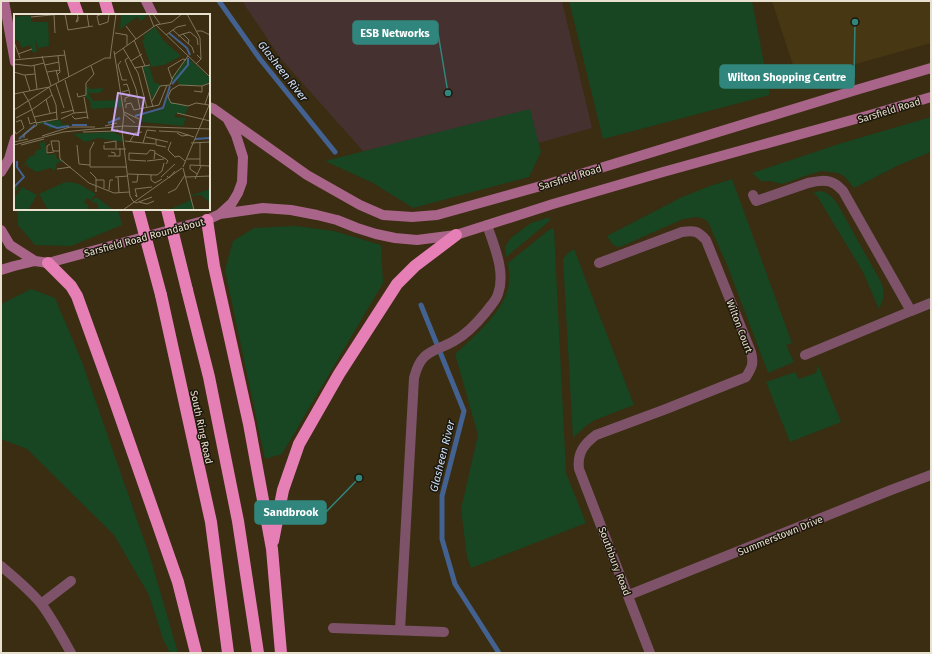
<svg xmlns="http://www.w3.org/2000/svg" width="932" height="654" font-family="'Fira Sans',sans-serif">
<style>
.built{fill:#473712}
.industrial{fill:#453130}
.green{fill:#184522}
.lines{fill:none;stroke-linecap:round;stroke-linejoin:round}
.stream{stroke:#436291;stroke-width:5}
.street{stroke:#7e5369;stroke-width:10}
.secondary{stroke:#a96589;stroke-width:10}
.highway{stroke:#e77fb7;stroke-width:12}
.highway-bridge{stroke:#e77fb7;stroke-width:12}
.labels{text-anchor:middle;stroke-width:3;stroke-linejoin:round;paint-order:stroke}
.street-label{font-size:10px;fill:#e9e1d0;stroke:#1c170b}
.water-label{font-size:11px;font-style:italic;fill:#cadefb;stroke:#1c170b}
.inset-river{fill:none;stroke:#436291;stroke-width:2}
.inset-road{fill:none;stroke:#80755d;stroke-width:1}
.view{fill:#c9a5ee;fill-opacity:0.15;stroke:#c9a5ee;stroke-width:2}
.inset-edge{fill:none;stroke:#e9e1d0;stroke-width:2}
.leader{fill:none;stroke:#30867d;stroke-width:1.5}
.callout-dot{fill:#30867d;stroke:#1c170b;stroke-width:1.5}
.callout{fill:#30867d;stroke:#30867d;stroke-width:1.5}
.callout-label{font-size:11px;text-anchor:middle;font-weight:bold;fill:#fff}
</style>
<rect width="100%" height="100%" fill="#3a2d11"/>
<path class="built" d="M772,1h159v42l-133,37z"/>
<path class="industrial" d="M242,1h320l30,127 -172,48 -49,-16 -90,-101z"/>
<path class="green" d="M569,1h183l18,94 -167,44z
M530,109l11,43 -12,25 -116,31 -40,-25 -48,-22z
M931,117v35l-32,13 -45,23 -9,-11 -7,-4 -17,-2 -10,3 -29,10 -12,-3h-9l-9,-8 90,-30z
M732,179l60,164 -6,2 8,17 -26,11 -41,-108 -19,-43 -4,-3 -7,-2 -14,2 -63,28c-7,0 -9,-5 -13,-11l75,-39 28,-11z
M820,191c9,1 13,7 18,14l43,77c4,9 3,18 -2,27l-16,-37 -46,-76 -4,-3z
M17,209h101l4,16 -51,21 -36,-1 -17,-20z
M550,217v3l-4,4 -40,33 -1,-10 3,-5 4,-5 19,-14z
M296,226l38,5 47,14 2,38 -101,171 -17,5 -40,-189 8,-29 21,-13z
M550,229h4l12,244 20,50 -115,45 -4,-11 -6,-48 17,-74 -23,-81c18,-16 51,-45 54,-70 1,-7 0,-14 -1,-21z
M574,249l60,156 -39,15 -8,5 -14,13 -10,-179 5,-6z
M31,289l24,9 27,64 69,198 27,93h-8l-7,-14 -14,-44 -35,-60 -87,-86 -26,-10v-135z
M818,365l23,57 -51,20 -24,-60 29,-10 4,7 17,-6z"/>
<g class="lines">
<path class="stream" d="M219,1l41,58 75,93
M421,305l43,106 -22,85v43l13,45 44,69"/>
<path class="street" d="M753,195l3,6 52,-18c9,-2 19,-4 27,1 3,2 6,5 8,7l68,120 20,-8
M599,263l83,-31c12,-2 16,-1 24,8l45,112c3,12 1,15 -5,25l-80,32 -70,26c-12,9 -19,18 -17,34l71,184
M805,355l106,-44
M1,566c14,12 29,24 41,39 11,15 20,32 29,48
M629,595l262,-105 40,-15
M41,604l30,-23
M333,628l111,4
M400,630l14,-252c7,-28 18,-25 40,-37 13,-7 23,-18 32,-29 4,-6 10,-11 12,-18 8,-22 -4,-48 -11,-69"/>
<path class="secondary" d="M4,1l11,61
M146,1l7,14
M209,107l5,2 93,66 53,30 23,10 29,2 25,-2 111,-31 308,-94 75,-22
M9,159l6,-20
M1,172l8,-13 6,-5
M220,214l43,-6 28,2 26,5 20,5 20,8 19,6 19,4 22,2 39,-5 97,-31 110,-32 207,-57 61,-18
M1,230l9,15 25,16 13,2 159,-43 13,-6 12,-11 6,-10 4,-11 1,-25 -7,-22 -8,-15
M1,270l13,-4 21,-5"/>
<path class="highway" d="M73,1l5,14
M105,1l4,14
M207,220l7,46 35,158 23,125 9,104
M48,263l23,23 6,10 35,97 66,189 18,71
M187,290l22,87 29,144 20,132
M161,295l50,227 17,131
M273,541l10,-51 16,-46 40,-70 58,-90 18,-18 41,-31"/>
<path class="highway-bridge" d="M138,209l23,86
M167,209l20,81"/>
</g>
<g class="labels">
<g class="street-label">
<text transform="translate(889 110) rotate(-17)" y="4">Sarsfield Road</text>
<text transform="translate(570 177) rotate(-17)" y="4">Sarsfield Road</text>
<text transform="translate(144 237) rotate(-15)" y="4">Sarsfield Road Roundabout</text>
<text transform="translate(740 326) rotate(69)" y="4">Wilton Court</text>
<text transform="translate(202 427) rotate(78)" y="4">South Ring Road</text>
<text transform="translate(780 535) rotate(-22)" y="4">Summerstown Drive</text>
<text transform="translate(615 561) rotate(69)" y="4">Southbury Road</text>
</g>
<g class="water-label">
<text transform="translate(283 71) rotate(52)" y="4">Glasheen River</text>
<text transform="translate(442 456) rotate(-76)" y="4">Glasheen River</text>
</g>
</g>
<g transform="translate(14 14)">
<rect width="196" height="196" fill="#3a2d11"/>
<path d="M107,0h28l-8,7 -4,-4 -17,12zM16,1l2,7h16v-6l1,30 -11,2 -3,-10 2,14h-5l-2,-7 -8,3 -4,-8 -4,1v-24zM141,13l8,13 18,16 -17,9 -13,2 -9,-27 3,-1 -2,-3zM174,44l22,20 -2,5 -4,2h-24l-4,-5 -5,5 2,-8zM135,52l5,16 7,3 -9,14 -9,-32zM73,73h3l-1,2 15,-1 -4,5h-12l5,8 28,-1v7l-30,2 -1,-8 -5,-5zM154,80l1,7 19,6 -3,8 -9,-2 -2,4 12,1 -3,8 -41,-4 1,-7 21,-6zM46,106l2,4 8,1 -22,4 1,-5h-9v2l-3,-3zM99,118l8,4 3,6 -26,-4 -13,4 -12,-8zM31,127l2,14 9,-1v4l9,4h-8l-2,9 -4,-3 -15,4 -9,-6v-3l-5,4 8,-11 5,-1v-4l6,-2 -2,-7 5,2 -2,-2zM56,168l9,2 17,10 -5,6 -5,-2 -2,5 4,2 1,5h-41l-9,-16 22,-10 1,7v-8zM0,172l5,1 -5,7 3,1 5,-8 15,8 -9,15h-14zM196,175l-1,13 -8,-7 -9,1 -2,-5 3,4zM80,184h4l15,12h-15l-1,-7 -6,-1zM177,186l3,10h-26z" fill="#184522"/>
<path class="inset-river" d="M155,19l18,15 3,7M158,70l16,-19v-7M121,102l28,-8 7,-22M30,109l13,5 12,-2M94,109l12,-5M58,111h15M5,125l16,-14M181,125l15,-1M0,173l10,-10 -7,-10v-6"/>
<path class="inset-road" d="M51,0l3,16 25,-4M63,0l1,3v4l-2,1 2,-5M73,0l2,13M88,0l-5,2 2,9 9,-3 1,-8M135,0l5,13M139,0l7,10M173,0l13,24 1,21M40,1l1,18M17,3l30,-3M142,11l54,52M112,12l10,13M159,16l19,17 2,6M183,17h5l8,4M101,19l12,2v10M169,20l7,-2 7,6 1,7M152,21l11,-8 9,-2M164,22l5,-2 6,6 -1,4M120,26l11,26M0,28l6,16M109,34l15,25 9,35M50,36l5,27M100,37l10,63 -2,17 -3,1 -2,-3M4,40l14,-5M101,40l41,-29 16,-3 10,-8M28,42l9,30M115,43l-4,3 11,29 4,20M96,44l6,-44M0,46l51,-5M107,47l-3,4 4,15h5M117,47l11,-7M0,50l17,2 13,-3M182,50l5,-5 -4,-4M20,51l3,24M31,51l14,-3M128,52l11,41M120,54l16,-3M42,56l3,12M0,58l10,3 11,-1M33,58l13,-2M11,61l5,16M43,61l3,-3 -2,-16M158,65l-4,-11 15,-9 3,1M42,70l8,24M180,77l8,1v-6M9,78l6,10 8,23 -13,9v4M108,78l7,-2 -2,-6 -4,1M63,79l1,4 8,-2v-12l8,-9 -3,-8M0,80l35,-7 7,18 1,14M70,83l4,22M32,85l4,14M138,87l8,-15 10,-1 3,-8 15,-21M111,88v-4l5,-2 -1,-6M191,90l5,-14M195,91l-13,-2 -8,3 -10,-2 -7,-1 -3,-6 3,-7 8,-5 23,1 8,-3M112,94v-4l5,-1 3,7 25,-5 8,-20M0,96l37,-24 54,-28h6M110,98l15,7M47,99l13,-3M60,99l13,-1M163,99l33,8M110,100l11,9M58,102l3,3 13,-2M14,103l2,7 6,-2M20,103l23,-5M2,104l17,-9 19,-14M47,105l13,-6 -9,-33M22,109l22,-4M91,112l12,-3M0,115l2,5 8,-6 -3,-8 -5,2M108,117l8,65 3,5M145,117l20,1 15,5M69,118l35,-1M163,119l5,3 7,-1M28,122l28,-9h25M132,123l22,5M142,125v6l10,2M111,127l18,2 4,-13 9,1M116,127l5,-8 7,-1M0,128l14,-3M80,128l-4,8v17h37M157,128l-3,8 7,7 4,-1 6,5M186,128v23M90,129l12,-2v7M129,129l12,1M177,129l19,-1M36,130l-3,2v7l7,-1M0,131l49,-13 61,-6 86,3M7,131l23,-6M63,131l2,19 11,1M90,131v4h22M45,137h-6l-2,-10h8l1,18 29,24 25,10 15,-1M115,139v7l17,1M115,139l18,1M141,139l11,6 2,2 -2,3M133,140l3,-4 5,1 -1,8M94,142h7v-3l-4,-1M101,142h5v-8M173,145h13M133,147l17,-2M169,153l27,-64M169,154l11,42M43,155l14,-2M76,158l6,6v14M114,160l29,1 5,-4 2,-8M183,160l-7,-5v-4l20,1M137,161v5l4,3 7,-4M153,162l2,2 6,-7M101,163l13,-1M104,163l1,16M147,163l14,-13M172,163l24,-1M181,165l6,-13M82,166h8v8M118,168h5l1,-8M95,176l1,-10h3M154,179l8,-4 9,-14M121,181l2,2 -2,-8 17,-2M119,187l3,2 16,-6M125,188l8,2 7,-3M109,196l59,-42"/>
<path class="view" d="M104,79l26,5 -6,37 -26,-5z"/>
<rect width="196" height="196" class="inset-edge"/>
</g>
<path class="leader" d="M448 93L438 33M855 22L854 77M359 478L326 512"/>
<g class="callout-dot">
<circle cx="448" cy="93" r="4"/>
<circle cx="855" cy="22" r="4"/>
<circle cx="359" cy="478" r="4"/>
</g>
<g class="callout">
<rect x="353" y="21" width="85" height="23" rx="4"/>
<rect x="720" y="65" width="134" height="23" rx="4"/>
<rect x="255" y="501" width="71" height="23" rx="4"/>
</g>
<g class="callout-label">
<text x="395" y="37">ESB Networks</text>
<text x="787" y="81">Wilton Shopping Centre</text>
<text x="291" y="516">Sandbrook</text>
</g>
<rect width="932" height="654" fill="none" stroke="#e9e1d0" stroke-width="4"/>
</svg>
